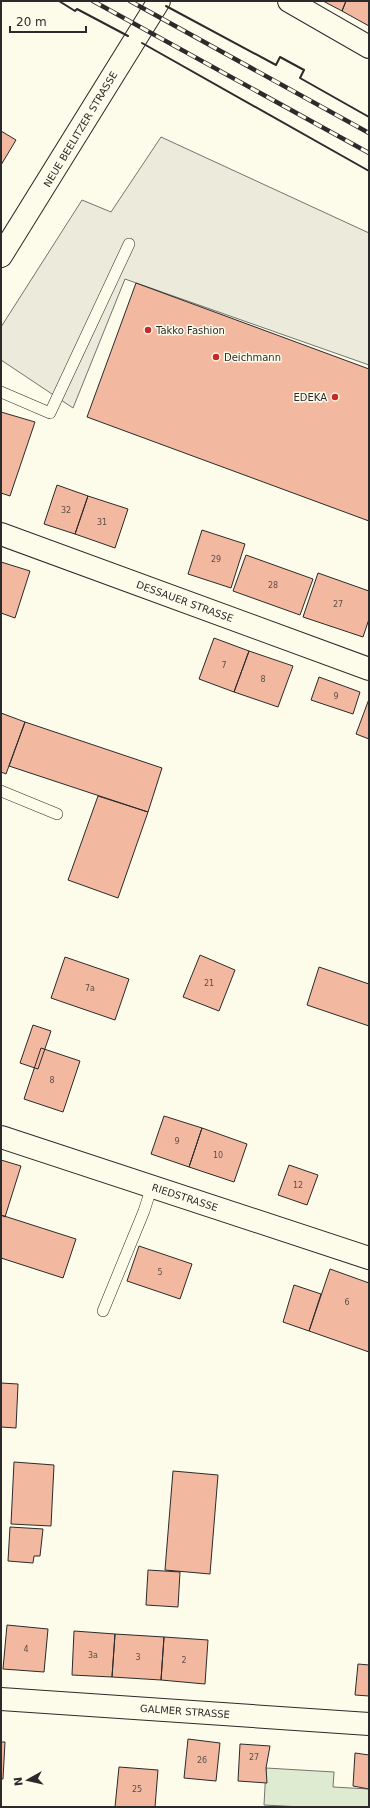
<svg xmlns="http://www.w3.org/2000/svg" width="370" height="1808" font-family="'DejaVu Sans',sans-serif">
<style>
.green{fill:#deebd1;stroke:#74746e}
.parking{fill:#eceadb;stroke:#74746e}
.building{fill:#f2b8a0;stroke:#2b2b2b}
.lines{fill:none;stroke-linecap:round;stroke-linejoin:round}
.lane-casing{stroke:#2b2b2b;stroke-width:12}
.street-casing{stroke:#2b2b2b;stroke-width:24}
.secondary-casing{stroke:#2b2b2b;stroke-width:24}
.lane{stroke:#fdfbea;stroke-width:11}
.street{stroke:#fdfbea;stroke-width:22}
.secondary{stroke:#fdfbea;stroke-width:22}
.rail-casing{stroke:#2b2b2b;stroke-width:4.5}
.rail{stroke:#fdfbea;stroke-width:3;stroke-dasharray:9;stroke-linecap:butt}
.wall{stroke:#2b2b2b;stroke-width:2}
.poi-dot{fill:#c62828;stroke:#fdfbea;stroke-width:1.5}
.labels{text-anchor:middle;stroke-width:3;stroke-linejoin:round;paint-order:stroke}
.number-label{font-size:8px;fill:#5d4e48}
.street-label{font-size:10px;fill:#2b2b2b;stroke:#fdfbea}
.poi-label{font-size:10px;fill:#2b2b2b;stroke:#fdfbea;text-anchor:start}
</style>
<rect width="100%" height="100%" fill="#fdfbea"/>
<path class="green" d="M266,1768l68,4 -1,15 36,2v18h-67l-38,-2z"/>
<path class="parking" d="M161,137l208,96v132l-244,-86 -52,129 -72,-48v-33l81,-127 29,12z"/>
<path class="building" d="M323,1h23l-4,10z
M346,1h23v25l-27,-15z
M1,131l15,9 -15,25z
M136,283l233,86v152l-282,-104z
M1,412l34,10 -25,74 -9,-3z
M57,485l31,11 -13,38 -31,-10z
M88,496l40,13 -13,39 -40,-14z
M202,530l43,14 -14,44 -43,-14z
M246,555l67,24 -13,36 -67,-24z
M1,562l29,9 -15,47 -14,-5z
M318,573l51,18v28l-6,18 -60,-20z
M214,638l35,13 -15,41 -35,-13z
M249,651l44,15 -15,41 -44,-15z
M319,677l41,15 -7,22 -42,-14z
M369,699v40l-13,-5z
M1,713l24,9 -19,52 -5,-2z
M25,722l137,46 -14,44 -139,-46z
M98,796l50,16 -30,86 -50,-18z
M200,955l35,15 -16,41 -36,-14z
M65,957l64,22 -14,41 -64,-22z
M319,967l50,17v42l-62,-21z
M33,1025l18,6 -13,38 -18,-6z
M41,1048l39,13 -17,51 -39,-13z
M164,1116l38,12 -13,39 -38,-13z
M202,1128l45,16 -13,38 -45,-15z
M1,1160l20,6 -16,51 -4,-2z
M289,1165l29,10 -11,30 -29,-10z
M1,1215l75,24 -13,39 -62,-20z
M139,1246l53,18 -12,35 -53,-18z
M330,1269l39,14v69l-60,-21z
M294,1285l27,9 -12,37 -26,-9z
M1,1383l17,1 -2,44 -15,-1z
M14,1462l40,3 -3,61 -40,-2z
M173,1471l45,4 -8,99 -45,-4z
M10,1527l33,2 -3,27h-6l-1,7 -25,-2z
M148,1570l32,2 -2,35 -32,-2z
M7,1625l41,4 -4,43 -41,-3z
M74,1631l41,3 -3,43 -40,-2z
M115,1634l49,3 -3,43 -49,-3z
M164,1637l44,3 -3,44 -44,-4z
M358,1664l11,1v31l-14,-1z
M188,1739l32,4 -4,38 -32,-3z
M1,1742h4l-2,37h-2z
M240,1744l30,2 -4,22 1,15 -29,-2z
M355,1753l14,2v34l-16,-3z
M119,1767l39,3 -3,37h-40z"/>
<g class="lines">
<g class="lane-casing">
<path id="lane" d="M1,392l49,21 79,-169
M1,791l56,23
M103,1311l41,-100 8,-25"/>
</g>
<g class="street-casing">
<path id="street" d="M289,1l80,46
M1,534l368,135
M1,1137l368,121
M1,1699l368,25"/>
</g>
<g class="secondary-casing">
<path id="secondary" d="M1,256l158,-255"/>
</g>
<use href="#lane" class="lane"/>
<use href="#street" class="street"/>
<use href="#secondary" class="secondary"/>
<g class="rail-casing">
<path id="rail" d="M93,1l276,152
M130,1l239,132"/>
</g>
<use href="#rail" class="rail"/>
<path class="wall" d="M59,1l16,10 2,-2 51,27
M166,6l110,59 4,-8 24,13 -4,8 69,39
M142,43l227,128"/>
</g>
<g class="poi-dot">
<circle cx="148" cy="330" r="4"/>
<circle cx="216" cy="357" r="4"/>
<circle cx="335" cy="397" r="4"/>
</g>
<g class="labels">
<g class="number-label">
<text x="66" y="513">32</text>
<text x="102" y="525">31</text>
<text x="216" y="562">29</text>
<text x="273" y="588">28</text>
<text x="338" y="607">27</text>
<text x="224" y="668">7</text>
<text x="263" y="682">8</text>
<text x="336" y="699">9</text>
<text x="209" y="986">21</text>
<text x="90" y="991">7a</text>
<text x="52" y="1083">8</text>
<text x="177" y="1144">9</text>
<text x="218" y="1158">10</text>
<text x="298" y="1188">12</text>
<text x="160" y="1275">5</text>
<text x="347" y="1305">6</text>
<text x="26" y="1652">4</text>
<text x="93" y="1658">3a</text>
<text x="138" y="1660">3</text>
<text x="184" y="1663">2</text>
<text x="254" y="1760">27</text>
<text x="202" y="1763">26</text>
<text x="137" y="1792">25</text>
</g>
<g class="street-label">
<text transform="translate(80 129) rotate(-59)" y="4">NEUE BEELITZER STRASSE</text>
<text transform="translate(185 601) rotate(20)" y="4">DESSAUER STRASSE</text>
<text transform="translate(185 1197) rotate(18)" y="4">RIEDSTRASSE</text>
<text transform="translate(185 1711) rotate(4)" y="4">GALMER STRASSE</text>
</g>
<g class="poi-label">
<text x="156" y="334">Takko Fashion</text>
<text x="224" y="361">Deichmann</text>
<text x="327" y="401" text-anchor="end">EDEKA</text>
</g>
</g>
<rect width="370" height="1808" fill="none" stroke="#2b2b2b" stroke-width="4"/>
<g transform="translate(28 1780) rotate(262)" stroke="#fdfbea" stroke-width="3" paint-order="stroke">
<path d="M0-3L7 15L0 10L-7 15Z" fill="#2b2b2b"/>
<text y="-6" font-size="11" font-weight="bold" text-anchor="middle" fill="#2b2b2b">N</text>
</g>
<path d="M10 26v6h76v-6" fill="none" stroke="#2b2b2b" stroke-width="2"/>
<text x="16" y="26" font-size="12" fill="#2b2b2b" stroke="#fdfbea" stroke-width="3" paint-order="stroke">20 m</text>
</svg>
